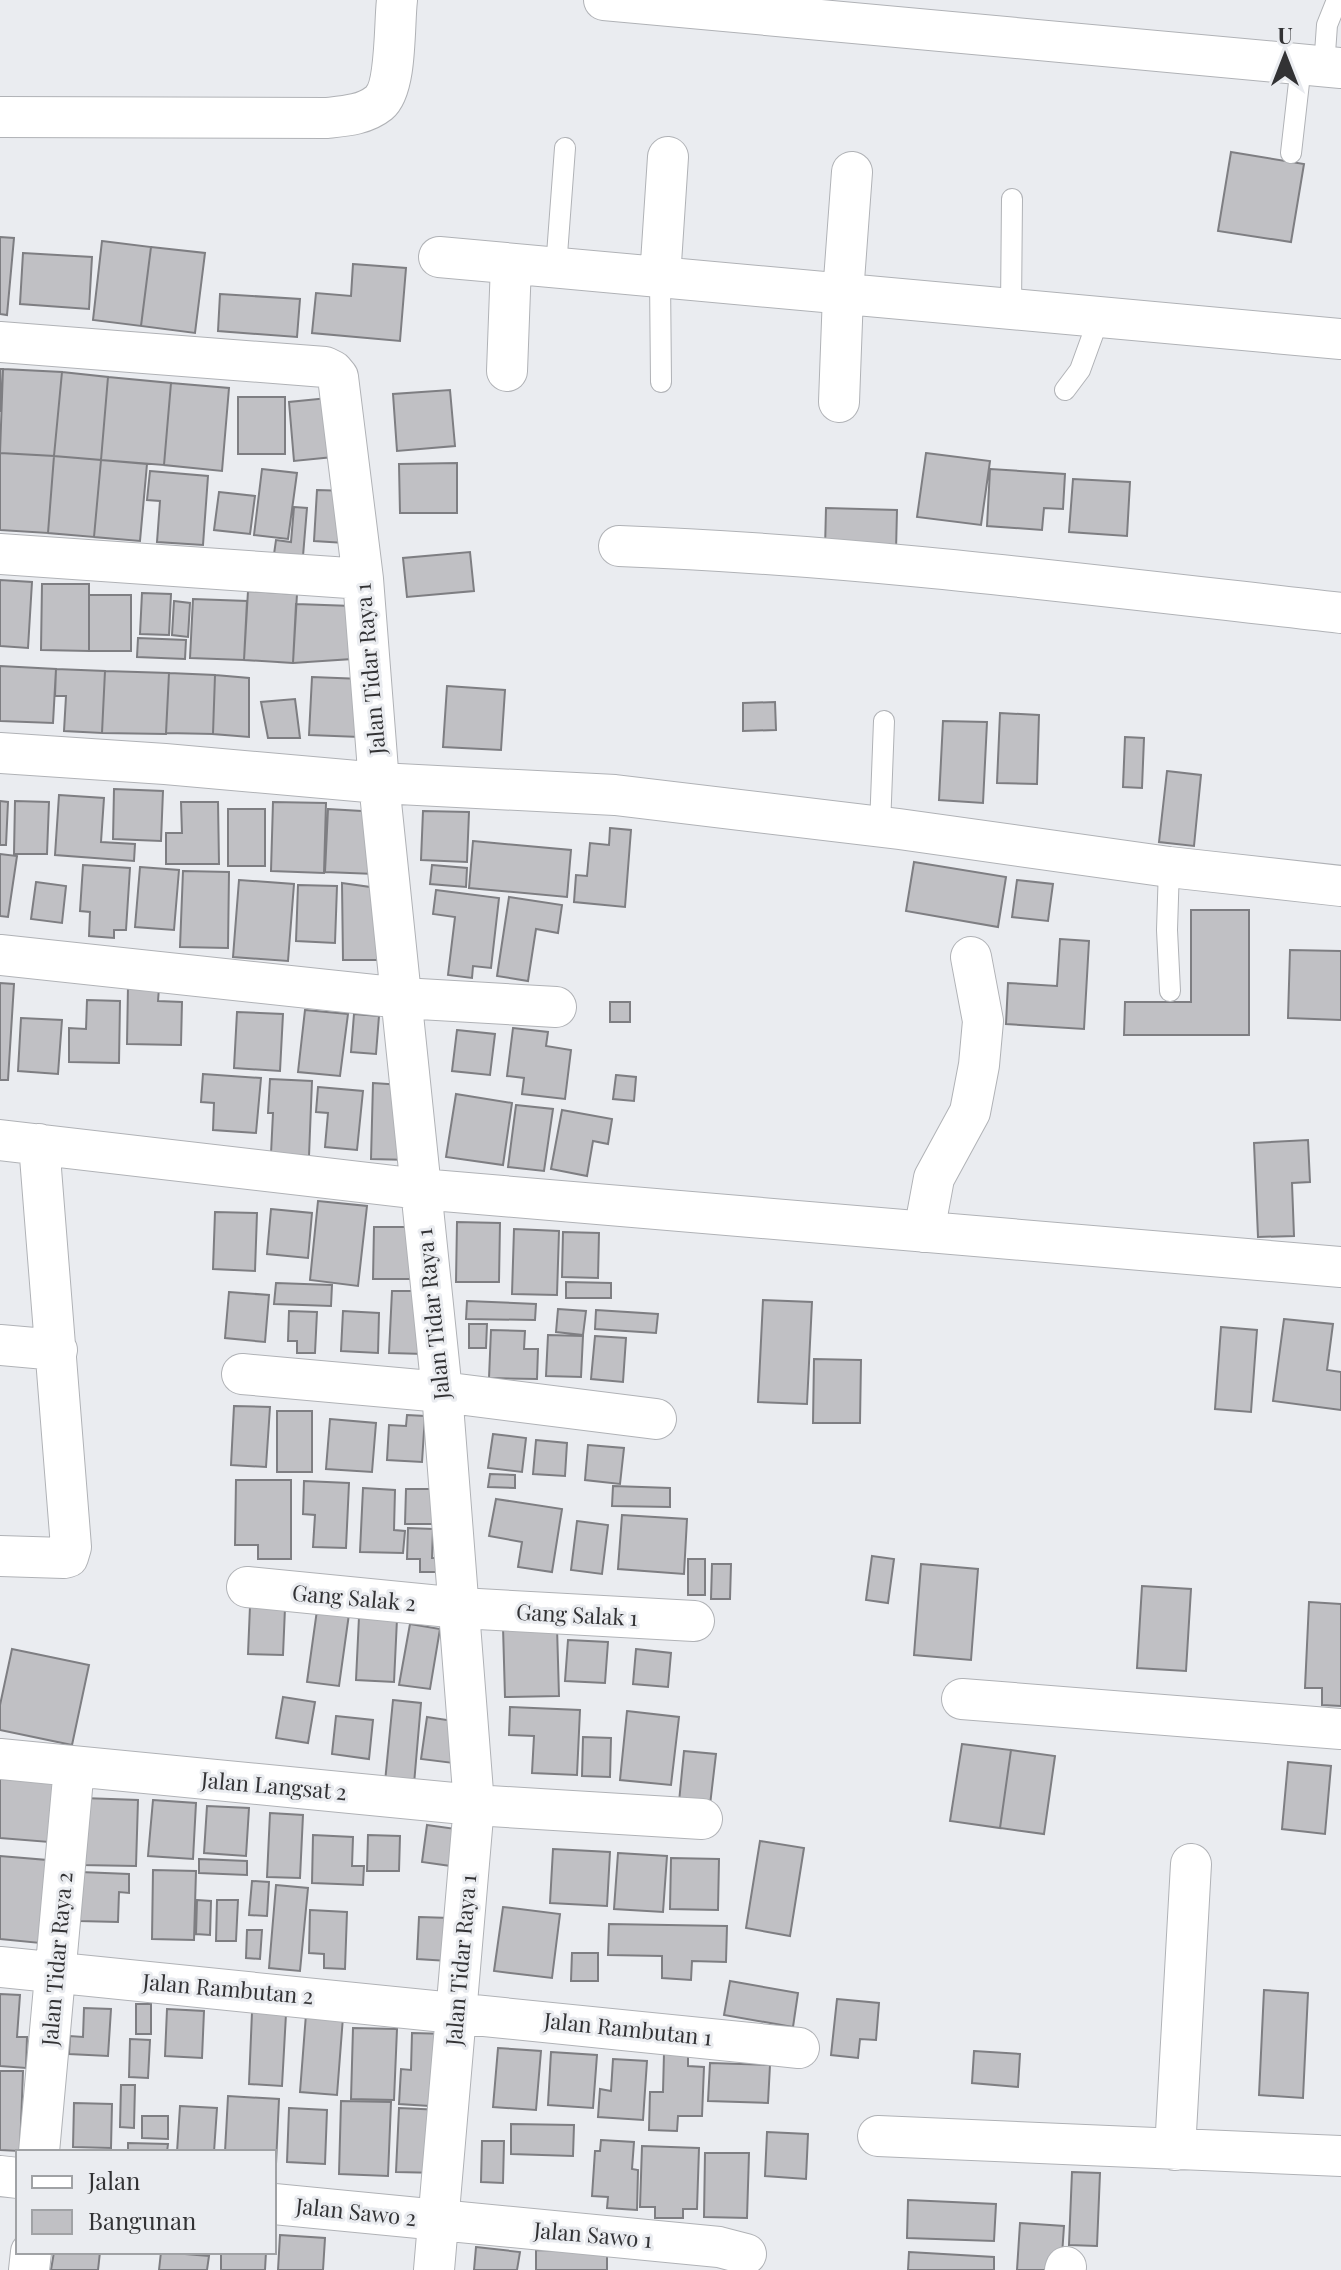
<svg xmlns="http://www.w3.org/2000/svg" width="1341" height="2270" font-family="'Playfair Display',serif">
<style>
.building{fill:#c0c0c4;stroke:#7e7e82;stroke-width:2}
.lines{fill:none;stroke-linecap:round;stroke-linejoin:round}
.lane-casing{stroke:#b0b2b6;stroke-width:22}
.street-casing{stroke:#b0b2b6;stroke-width:42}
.lane{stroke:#fff;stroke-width:20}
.street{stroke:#fff;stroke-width:40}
.labels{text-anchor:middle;stroke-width:6;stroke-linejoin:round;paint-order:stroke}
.street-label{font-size:22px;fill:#323234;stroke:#eaecf0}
</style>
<rect width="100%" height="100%" fill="#eaecf0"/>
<path class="building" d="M1231,152l73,12 -13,78 -73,-11z
M0,237l14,1 -7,77 -7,-1z
M102,241l49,6 -10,79 -48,-6z
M151,247l54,6 -10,80 -54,-7z
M23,253l69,4 -3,52 -69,-5z
M353,264l53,4 -6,73 -88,-8 4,-40 35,3z
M220,294l80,5 -3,38 -79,-6z
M0,369h3l-3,43z
M3,369l59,3 -8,84 -54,-3z
M62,372l46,5 -7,83 -47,-4z
M108,377l63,6 -7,82 -63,-5z
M171,383l58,5 -7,83 -58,-6z
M450,390l5,56 -58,5 -4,-57z
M238,397h47v57h-47z
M338,397l5,59 -49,5 -5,-59z
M0,453l54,3 -6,77 -48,-3z
M926,453l64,8 -9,64 -64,-8z
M54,456l47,4 -7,77 -46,-4z
M101,460l46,4 -7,77 -46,-4z
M457,463v50h-57l-1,-49z
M262,469l35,4 -9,66 -34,-4z
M990,469l75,5 -2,35 -19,-1 -2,22 -55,-4z
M150,471l58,5 -5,69 -46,-3 3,-41 -13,-1z
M1073,479l57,3 -3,54 -58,-4z
M317,490l31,1 -3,52 -31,-2z
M219,492l36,4 -5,38 -36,-4z
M294,507l13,1 -4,48 -29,-2 2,-14 15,2z
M826,508l71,2 -1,41 -71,-2z
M470,552l4,39 -67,6 -4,-39z
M0,580l32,2 -4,66 -28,-2z
M42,584h47v67l-48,-1z
M248,591l49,3 -4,69 -49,-3z
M142,593l29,1 -2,41 -29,-1z
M89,595h42v56h-42z
M193,599l54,2 -3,59 -54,-2z
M174,601l16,2 -2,34 -16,-2z
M296,604l56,2v53l-59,4z
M138,638l48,2 -1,19 -48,-2z
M0,666l56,3 -3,54 -53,-2z
M56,669l49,2 -3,62 -38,-2 2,-35h-11z
M105,671l64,2 -3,61 -64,-1z
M169,673l46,2 -2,59 -47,-1z
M215,675l34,3v59l-36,-3z
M312,677l50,2 -2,58 -51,-2z
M447,686l58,4 -4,60 -58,-3z
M295,699l5,39h-32l-7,-36z
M775,702l1,28 -33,1v-28z
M1000,713l39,2 -2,69 -40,-1z
M943,721l44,1 -4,81 -44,-3z
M1125,737l19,1 -2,50 -19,-1z
M1167,771l34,4 -7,71 -35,-4z
M114,789l49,2 -2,50 -48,-2z
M59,795l45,3 -3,44 34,2 -1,17 -79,-6z
M0,801l8,1 -2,43h-6z
M15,801l34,1 -2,52h-33z
M181,802h37l1,62h-53v-31h16z
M273,802l53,1 -2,70 -53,-2z
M228,809h37v57h-37z
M328,809l50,3 -3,62 -50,-2z
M423,811l46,1 -2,50 -46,-2z
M610,828l21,2 -6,77 -51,-5 2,-27 11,1 3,-33 19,2z
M473,841l98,9 -4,47 -98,-9z
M0,854l17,2 -9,61 -8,-1z
M914,862l92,15 -8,50 -92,-16z
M83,865l47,3 -4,62h-12v8l-25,-2 1,-24 -10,-1z
M432,865l35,3 -1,19 -36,-3z
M140,867l39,3 -5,60 -39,-3z
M183,871l46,1 -1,76 -48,-1z
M239,880l55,4 -6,77 -55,-4z
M1017,880l36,4 -5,37 -36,-4z
M36,882l30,4 -4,37 -31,-4z
M342,883l35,5 10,72h-44z
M298,885l39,1 -2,57 -39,-2z
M436,890l63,8 -8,70 -18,-2 -1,12 -24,-3 7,-58 -22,-3z
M509,897l53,8 -4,28 -22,-4 -8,52 -31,-5z
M1191,910h58v125h-125l1,-33h66z
M1060,939l29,2 -5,88 -78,-5 2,-41 49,3z
M1290,950l51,1v69l-53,-2z
M0,983l14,1 -6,96h-8z
M128,986l31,2 -1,13 24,1 -1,43 -54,-1z
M87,1000l33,1 -1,62 -50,-1v-34l17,1z
M610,1002h20v20h-20z
M305,1010l43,4 -8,62 -42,-4z
M237,1012l46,2 -3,57 -46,-3z
M354,1014l25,2 -3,38 -25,-2z
M21,1018l41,2 -4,54 -40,-3z
M513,1028l35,4 -2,14 25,4 -6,49 -43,-5 2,-16 -17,-2z
M457,1030l38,4 -5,41 -38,-4z
M203,1074l58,4 -5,55 -43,-3 1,-27 -13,-1z
M616,1075l20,2 -2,24 -21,-2z
M270,1079l42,2 -3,75 -38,-2 2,-41h-5z
M373,1083l29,2 9,75 -40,-1z
M318,1087l45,4 -6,59 -32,-3 3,-34 -12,-1z
M456,1094l56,9 -9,62 -57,-8z
M516,1105l37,4 -9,62 -36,-4z
M562,1110l50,9 -4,25 -15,-3 -6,35 -36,-7z
M1308,1140l2,42 -18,1 2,53 -36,1 -4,-94z
M318,1201l49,5 -9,80 -48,-6z
M271,1209l41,4 -4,45 -41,-4z
M215,1212l42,1 -2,58 -42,-2z
M457,1222l43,1 -1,59h-43z
M374,1227h38l-1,52h-38z
M514,1229l45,2 -2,64 -45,-1z
M563,1232l36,1 -1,45 -36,-1z
M566,1282l45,1v15h-45z
M276,1283l56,2 -1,21 -57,-2z
M392,1291h29l3,63 -35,-1z
M229,1292l40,3 -4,47 -40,-4z
M763,1300l49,2 -5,102 -49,-2z
M467,1301l69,3 -1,16 -69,-1z
M558,1309l28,2 -3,24 -27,-3z
M596,1310l62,4 -2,19 -61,-4z
M289,1311l28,1 -2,41h-18v-12h-9z
M343,1311l36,2 -1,40 -37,-2z
M1284,1319l49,5 -6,46 14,2v38l-68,-9z
M469,1324h18l-1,24h-17z
M1221,1327l36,3 -6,82 -36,-3z
M491,1330l34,1 -1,18h14l-1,30 -48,-1z
M548,1335l35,1 -2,41 -35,-1z
M595,1336l31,2 -3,44 -32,-3z
M814,1359l47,1 -1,63h-47z
M234,1406l36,1 -4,60 -35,-2z
M277,1411h35v61h-35z
M407,1415l18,1 -3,46 -35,-2 2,-35 17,1z
M330,1419l46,4 -4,49 -46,-3z
M493,1434l33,4 -4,34 -34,-4z
M536,1440l31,3 -2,33 -32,-2z
M588,1445l36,3 -4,36 -35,-4z
M490,1474l25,1v13l-27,-1z
M236,1480h55v79h-33v-14h-23z
M304,1481l45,2 -3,65 -33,-1 2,-32 -12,-1z
M613,1486l57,2v19l-58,-1z
M363,1488l32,2 -1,40 11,1 -2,22 -43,-1z
M406,1489h35l-2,35h-34z
M496,1499l66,10 -10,63 -34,-5 4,-25 -33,-6z
M622,1515l65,4 -3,55 -66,-5z
M577,1521l31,4 -6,49 -31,-4z
M408,1528l25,1 -1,29h11v14h-23v-13h-13z
M872,1556l22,3 -6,44 -22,-3z
M688,1559h17v36h-17z
M712,1564h19l-1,35h-19z
M921,1564l57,5 -7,91 -57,-5z
M1142,1586l49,3 -5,82 -49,-3z
M1309,1602l32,2v102l-19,-1v-17h-17z
M250,1606l35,2 -2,47 -35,-1z
M317,1610l32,4 -10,72 -32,-4z
M359,1617l38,2 -3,63 -38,-2z
M410,1624l30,5 -10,60 -31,-4z
M503,1627h54l2,69 -54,1z
M568,1640l40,2 -3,41 -40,-2z
M12,1649l77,16 -17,80 -72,-15v-25z
M636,1649l35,4 -3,34 -35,-3z
M283,1697l32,5 -7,41 -32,-5z
M393,1700l28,3 -7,81 -29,-2z
M510,1707l70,3 -3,65 -45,-2 2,-37 -25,-1z
M627,1711l52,6 -8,68 -51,-5z
M336,1716l37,4 -4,39 -37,-5z
M427,1717l40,6 -6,41 -40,-5z
M583,1737l28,1 -1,39 -28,-1z
M962,1744l49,6 -11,78 -50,-7z
M1011,1750l44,6 -11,78 -44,-6z
M684,1751l32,3 -6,51 -31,-3z
M1288,1762l43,4 -6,68 -43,-5z
M0,1777l54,3 -5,62 -49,-4z
M83,1798l55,2 -2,66 -55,-1z
M153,1800l43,3 -3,56 -45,-3z
M207,1806l42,2 -3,48 -42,-3z
M270,1813l33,2 -3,63 -33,-1z
M427,1825l36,5 -5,37 -36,-5z
M313,1835l40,2 -1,29h12l-1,19 -51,-2z
M368,1835l32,1 -1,35h-32z
M760,1841l44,7 -14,88 -44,-8z
M553,1849l57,3 -3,54 -57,-3z
M618,1853l49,3 -4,56 -49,-3z
M0,1856l47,4 -7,83 -40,-4z
M671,1858l48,1 -1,51 -48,-1z
M199,1859l48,2v14l-48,-2z
M153,1870l43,1 -2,69 -42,-1z
M80,1872l49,2v19l-10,-1 -1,30 -39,-1z
M252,1881l17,1 -2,34 -18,-1z
M276,1885l32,3 -8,83 -31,-3z
M197,1900l14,1 -1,34 -14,-1z
M217,1900h21l-2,41h-20z
M503,1907l57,7 -8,64 -58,-7z
M310,1910l37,2 -2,57 -21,-1v-14l-15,-1z
M419,1917l31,1 -2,43 -31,-2z
M609,1924l118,2 -1,36 -34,-1 -1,19 -29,-2v-22l-54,-1z
M247,1930h15l-2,29 -14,-1z
M572,1953h26v28h-27z
M730,1981l68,12 -5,34 -69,-12z
M1264,1990l44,3 -5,105 -44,-3z
M0,1994l20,1 -3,42h10l-1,31 -26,-2z
M837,1999l42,4 -3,37 -16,-1 -2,19 -27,-3z
M136,2004h15v30h-15z
M84,2008l27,1 -3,47 -39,-2 1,-18 13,1z
M167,2009l37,2 -2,47 -37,-2z
M252,2012l34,2 -4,72 -33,-2z
M306,2014l37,3 -6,78 -37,-3z
M353,2028l44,1 -3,71 -43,-1z
M412,2033l36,1 -3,73 -46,-3 2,-35 10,1z
M130,2039l20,1 -2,38 -19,-1z
M498,2048l43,3 -5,59 -43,-3z
M974,2051l46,3 -2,33 -46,-4z
M551,2052l46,3 -4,53 -45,-3z
M664,2053l24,1v12l16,1 -2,49h-24l-1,15 -28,-1 1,-38h13z
M613,2059l34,2 -4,59 -45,-3 2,-28 11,2z
M710,2063l60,2 -2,38 -60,-2z
M0,2071h23l-3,80 -20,-1z
M121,2085h14l-1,43 -14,-1z
M228,2096l51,3 -3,65 -2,-12h-49z
M341,2101l50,1 -3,74 -49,-2z
M74,2103l38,1 -1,44 -38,-1z
M180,2106l37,2 -3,44h-37z
M289,2108l38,2 -2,54 -38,-2z
M399,2108l43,2 -2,63 -44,-1z
M142,2116h26v23l-26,-1z
M511,2124l63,1 -1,31 -62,-2z
M767,2132l41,2 -2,45 -41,-3z
M601,2140l33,2 -2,27 6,1 -1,40 -30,-2 1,-11 -16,-1 3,-45h5z
M482,2141h22l-1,42 -22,-1z
M128,2143l40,1 -1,8h-39z
M642,2146l57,2 -2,61h-14v9h-28v-11h-15z
M705,2153h44l-2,65 -43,-1z
M1072,2172l28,1 -3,73 -28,-1z
M908,2200l88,4 -2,37 -87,-3z
M1020,2223l44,3 -3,44h-44z
M280,2235l45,3 -2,32h-45z
M476,2247l44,5 -3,18h-43z
M536,2250l71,2v18h-71z
M54,2252h46l-2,18h-47z
M161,2252l48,4 -2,14h-48z
M221,2252h45l-1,18h-44z
M909,2252l85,5v13h-86z"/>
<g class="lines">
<g class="lane-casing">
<path id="lane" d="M1324,67l3,-42 10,-25
M1291,153l10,-88
M556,268l9,-120
M660,278l1,104
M1011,308l1,-109
M1065,390l15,-20 20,-55
M880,827l4,-106
M1169,867l-2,63 3,61"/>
</g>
<g class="street-casing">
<path id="street" d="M604,0l737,68
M0,117l326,1c19,-2 38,-3 53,-15 18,-15 15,-79 18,-103
M439,257l902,82
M660,278l8,-121
M0,342l325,25 8,4 5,6 25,202 16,204 63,609 32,413 -40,465
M507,371l4,-107
M839,402l4,-108 9,-122
M619,546c242,9 481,40 722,67
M0,554l363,25
M0,753l165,11 214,19 236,12 284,34 270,38 172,19
M0,955l402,43 154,9
M0,1140l420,49 921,78
M924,1232l10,-54 36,-66 9,-47 4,-44 -12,-64
M0,1345l57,5
M242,1374l200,18 214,27
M0,1556l64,2 4,-1 3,-10 -32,-403
M247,1587l213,21 234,13
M962,1699l379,30
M0,1759l474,46 228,14
M0,1967l799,81
M878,2136l463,20
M1175,2150l16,-286
M39,2152l35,-385
M0,2176l18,2
M274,2204l445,43 27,7
M29,2270l2,-18
M1065,2270l1,-3"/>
</g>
<use href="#lane" class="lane"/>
<use href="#street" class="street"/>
</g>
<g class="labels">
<g class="street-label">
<text transform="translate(370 669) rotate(-95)" y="8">Jalan Tidar Raya 1</text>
<text transform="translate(433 1314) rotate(-96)" y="8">Jalan Tidar Raya 1</text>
<text transform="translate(354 1598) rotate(5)" y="8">Gang Salak 2</text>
<text transform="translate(577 1615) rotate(3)" y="8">Gang Salak 1</text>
<text transform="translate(274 1786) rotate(5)" y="8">Jalan Langsat 2</text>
<text transform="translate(57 1959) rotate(-85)" y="8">Jalan Tidar Raya 2</text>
<text transform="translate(461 1960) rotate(-85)" y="8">Jalan Tidar Raya 1</text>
<text transform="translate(228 1989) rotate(5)" y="8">Jalan Rambutan 2</text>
<text transform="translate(628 2029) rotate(6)" y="8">Jalan Rambutan 1</text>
<text transform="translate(356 2212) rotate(6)" y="8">Jalan Sawo 2</text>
<text transform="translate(593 2235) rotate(5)" y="8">Jalan Sawo 1</text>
</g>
</g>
<rect x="16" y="2150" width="260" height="104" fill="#eaecf0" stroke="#a0a2a5" stroke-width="2"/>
<rect x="32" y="2176" width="40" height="12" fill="#ffffff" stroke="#a0a2a5" stroke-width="2"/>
<text x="88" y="2190" font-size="24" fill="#323234">Jalan</text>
<rect x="32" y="2210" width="40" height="24" fill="#c0c0c4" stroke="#a0a2a5" stroke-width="2"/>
<text x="88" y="2230" font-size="24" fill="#323234">Bangunan</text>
<g transform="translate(1285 56)" stroke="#eaecf0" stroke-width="6" paint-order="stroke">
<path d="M0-6L14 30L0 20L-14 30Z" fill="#323234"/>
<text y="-12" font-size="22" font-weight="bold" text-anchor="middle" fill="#323234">U</text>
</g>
</svg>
